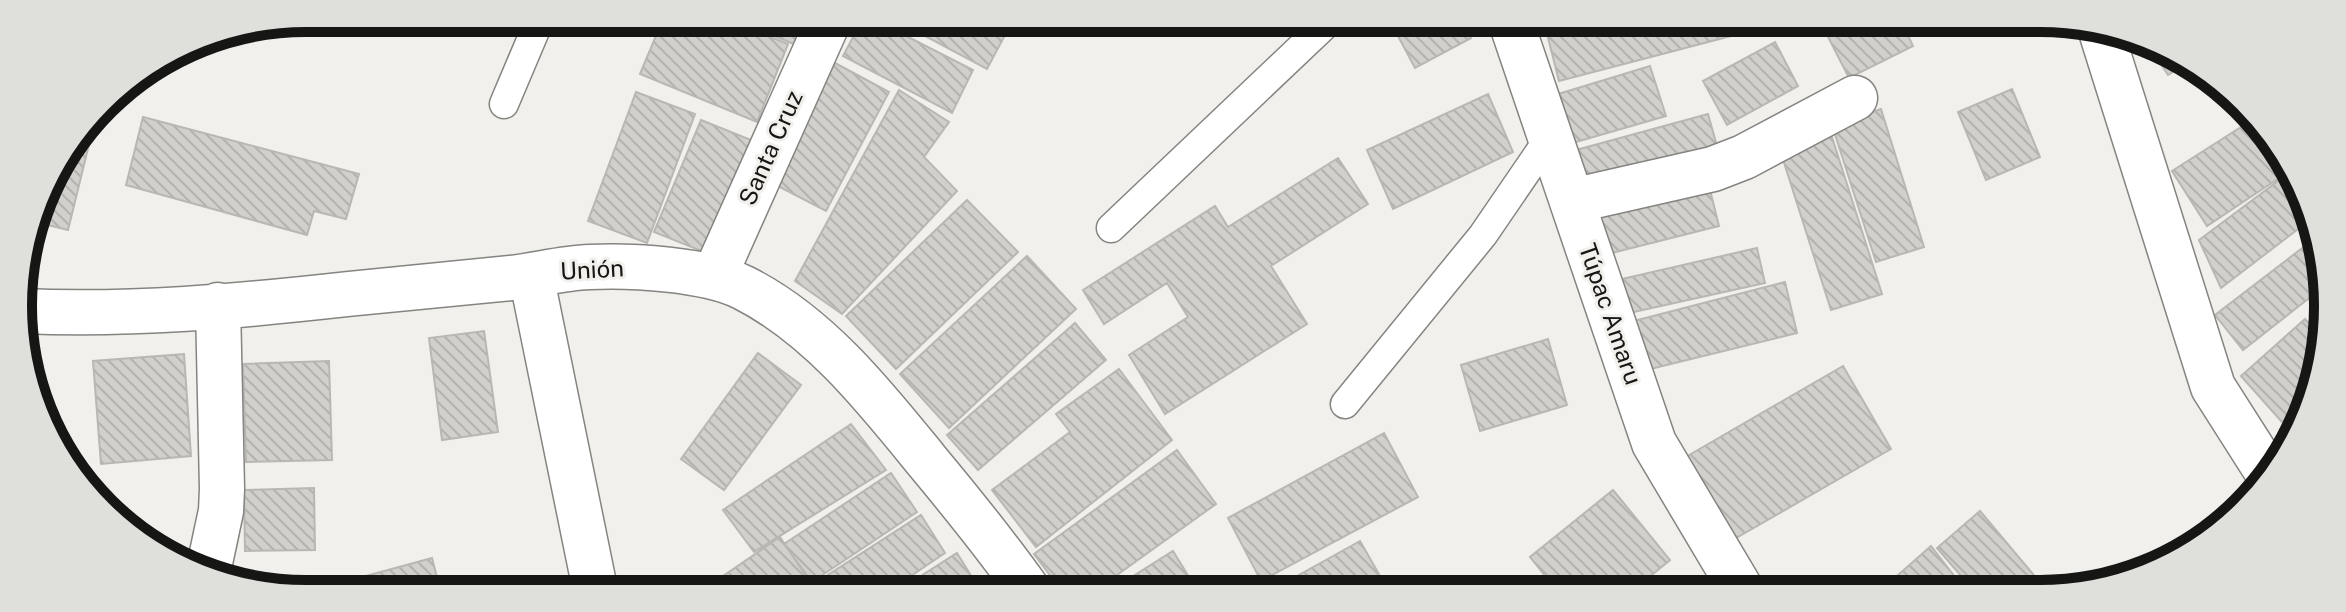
<svg xmlns="http://www.w3.org/2000/svg" width="2346" height="612" font-family="'Public Sans',sans-serif">
<style>
.building{fill:url(#building-back-hatch);stroke:#b8b7b3;stroke-width:2}
.lines{fill:none;stroke-linecap:round;stroke-linejoin:round}
.lane-casing{stroke:#858481;stroke-width:31}
.street-casing{stroke:#858481;stroke-width:47}
.lane{stroke:#fff;stroke-width:28}
.street{stroke:#fff;stroke-width:44}
.labels{text-anchor:middle;stroke-width:6;stroke-linejoin:round;paint-order:stroke}
.street-label{font-size:24px;fill:#161615;stroke:#f1f0ec}
.rim{fill:none;stroke:#161615;stroke-width:10}
</style>
<defs>
<pattern id="building-back-hatch" width="6" height="6" patternUnits="userSpaceOnUse" patternTransform="scale(2)"><rect width="6" height="6" fill="#d1d0cc"/><path d="M-1 5l2 2M0 0l6 6M5-1l2 2" fill="none" stroke="#b3b2ae"/></pattern>
</defs>
<rect width="100%" height="100%" fill="#f1f0ec"/>
<path class="building" d="M663,19h62l63,25 -31,78 -117,-48z
M733,19l79,1 -11,27z
M862,20h13l98,50 -21,43 -109,-57z
M895,20h118l-26,49z
M1390,21l72,1 9,16 -56,30z
M1544,22h188l3,13 -176,46z
M1821,23h81l11,23 -64,32z
M1775,42l23,44 -71,39 -24,-44z
M2149,46l40,16 -21,13z
M835,63l54,29 -63,119 -54,-28z
M1650,66l16,50 -97,28 -14,-49z
M2012,89l28,68 -54,23 -28,-68z
M899,90l50,32 -25,35 33,34 -115,123 -47,-33z
M636,92l59,22 -48,129 -59,-22z
M1488,94l25,58 -120,57 -26,-59z
M1881,109l43,138 -48,15 -44,-137z
M1708,114l11,39 -132,37 -11,-40z
M96,116l-28,114 -32,-8 12,-44z
M143,117l216,57 -13,45 -32,-8 -7,24 -181,-50z
M701,120l55,22 -47,112 -55,-22z
M2244,125l35,53 -72,48 -35,-55z
M1831,134l51,160 -51,16 -51,-160z
M1338,158l30,46 -97,62 36,58 -142,90 -36,-59 59,-38 -21,-34 -63,41 -21,-34 132,-84 13,21z
M2290,172l20,48 -89,68 -22,-48z
M1708,182l11,44 -119,30 -12,-42z
M967,200l51,52 -122,117 -50,-53z
M2310,242l12,14v32l-79,62 -28,-35z
M1757,248l8,35 -136,30 -7,-34z
M1027,256l49,53 -127,119 -49,-54z
M1785,282l12,51 -159,39 -12,-49z
M2305,319l18,20v23l-13,34 -28,26 -41,-46z
M1075,323l31,37 -128,110 -31,-35z
M484,331l14,101 -56,8 -13,-102z
M1548,339l19,66 -87,26 -19,-66z
M758,353l43,32 -77,105 -43,-31z
M184,354l7,102 -90,8 -8,-103z
M329,361l3,99 -86,2 -3,-98z
M1843,366l48,83 -160,92 -47,-83z
M1119,369l53,71 -136,107 -44,-57 78,-58 -14,-18z
M851,424l35,46 -132,82 -31,-42z
M1384,433l34,64 -157,84 -33,-63z
M1177,450l39,54 -120,86h-35l-27,-36z
M891,473l26,39 -105,70 -28,-38z
M314,488l1,62 -70,1 -1,-61z
M1613,490l57,70 -38,31h-75l-27,-34z
M1980,511l68,81 -74,-1 -37,-43z
M921,515l24,38 -55,37 -84,-1z
M780,537l30,45 -11,7h-95z
M1360,541l28,49h-116z
M1931,546l31,40 -5,5h-77z
M1173,551l24,39h-86z
M957,553l23,37h-81z
M432,558l8,31h-87l-2,-9z
M345,580l2,9h-31z"/>
<g class="lines">
<g class="lane-casing">
<path id="lane" d="M504,104l36,-85
M1111,228l218,-207
M1345,404l138,-169 67,-98"/>
</g>
<g class="street-casing">
<path id="street" d="M1511,22l143,421 88,148
M2099,25l114,362 56,88
M1572,201l141,-32 31,-12 111,-59
M531,275l64,314
M714,277l115,-257
M22,311c108,5 218,-5 326,-17 54,-5 108,-11 163,-16 26,-3 52,-10 78,-11 41,-2 118,2 155,21 75,38 131,109 183,173 35,42 69,84 101,129
M208,572l13,-61 1,-22 -4,-184"/>
</g>
<use href="#lane" class="lane"/>
<use href="#street" class="street"/>
</g>
<g class="labels">
<g class="street-label">
<text transform="translate(771 148) rotate(-66)" y="8">Santa Cruz</text>
<text transform="translate(592 270) rotate(-3)" y="8">Unión</text>
<text transform="translate(1610 314) rotate(71)" y="8">Túpac Amaru</text>
</g>
</g>
<path d="M0 0H2346V612H0ZM306 32H2040A274 274 0 0 1 2314 306V306A274 274 0 0 1 2040 580H306A274 274 0 0 1 32 306V306A274 274 0 0 1 306 32Z" fill="#dfdfdb" fill-rule="evenodd"/>
<path class="rim" d="M306 32H2040A274 274 0 0 1 2314 306V306A274 274 0 0 1 2040 580H306A274 274 0 0 1 32 306V306A274 274 0 0 1 306 32Z"/>
</svg>
